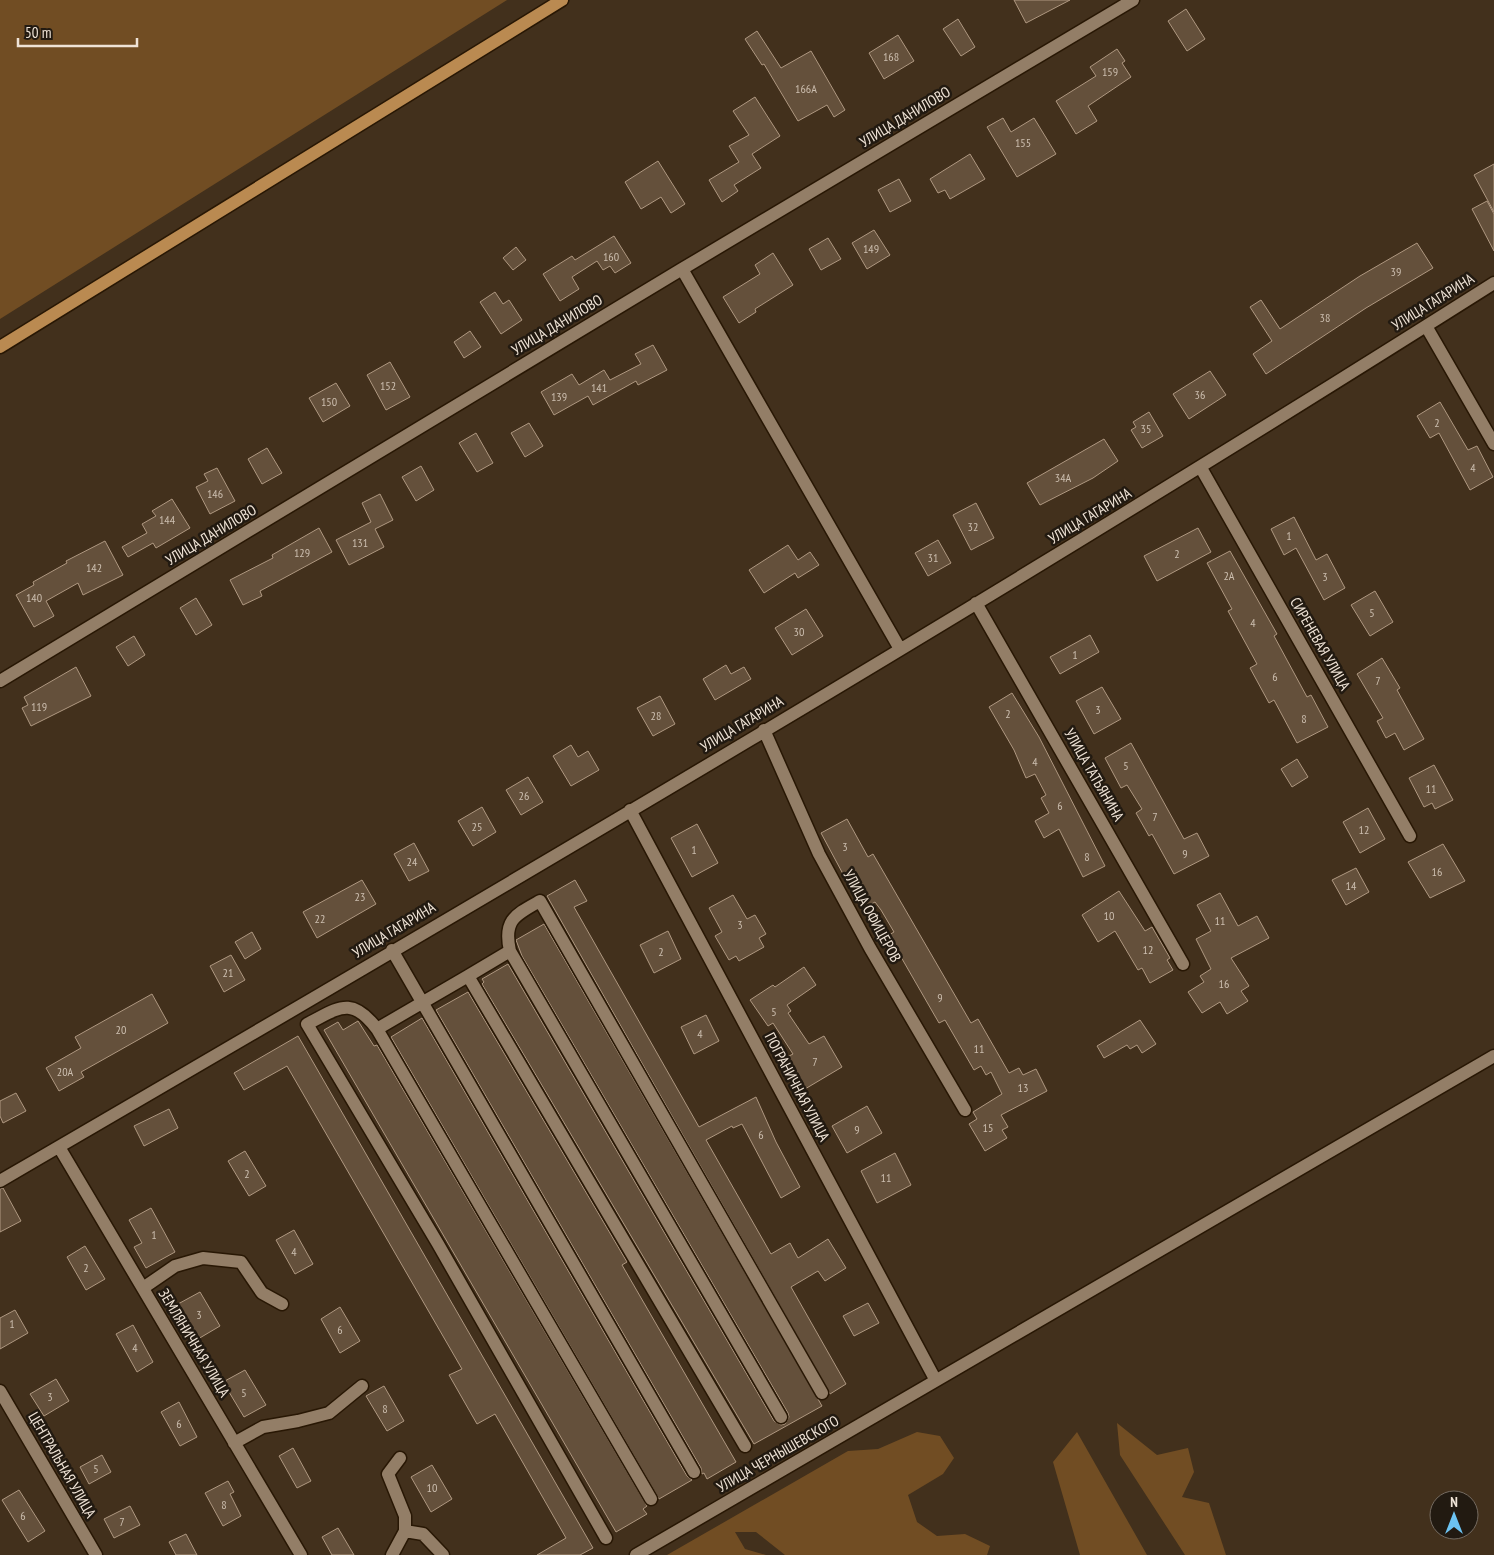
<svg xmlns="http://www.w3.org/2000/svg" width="1494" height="1555" font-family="'PT Sans Narrow',sans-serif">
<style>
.green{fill:#714d23}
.building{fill:#64503b;stroke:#af9881}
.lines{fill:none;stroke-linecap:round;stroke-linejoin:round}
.minor-casing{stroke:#281704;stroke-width:15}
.major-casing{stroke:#281704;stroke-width:15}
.minor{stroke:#937e67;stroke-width:12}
.major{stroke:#ba8a51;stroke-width:12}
.labels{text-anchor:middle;stroke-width:5;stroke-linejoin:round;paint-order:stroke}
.number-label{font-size:12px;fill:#ccbeaf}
.street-label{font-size:15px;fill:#efe3d6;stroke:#221a11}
</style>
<rect width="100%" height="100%" fill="#42301c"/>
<path class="green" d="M0,0h507l-507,319z
M1117,1423l40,32 31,-7 6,24 -12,25 27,6 17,52h-41l-65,-100z
M917,1432l23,4 14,22 -11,16 -35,21 9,27 20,14 28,-2 25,12 -3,9h-202l-29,-23h-21l10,17 21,6h-99l181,-104 30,-2z
M1077,1432l70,123h-67l-27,-93z"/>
<path class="building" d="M1014,0h56l-44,23z
M1186,9l19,30 -18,12 -19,-30z
M958,19l17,28 -14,9 -18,-27z
M757,31l24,37 30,-17 34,59 -11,7 -7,-12 -29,16 -34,-57 -2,1 -17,-26z
M898,35l16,26 -30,18 -15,-26z
M1117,49l8,12 -3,2 9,14 -43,29 9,15 -21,13 -20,-33 40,-25 -6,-9z
M755,97l25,39 -28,18 9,14 -27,17 4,6 -16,11 -13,-22 30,-18 -10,-16 20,-11 -16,-24z
M1003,118l8,14 23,-14 22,36 -39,23 -30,-50z
M970,154l15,25 -35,20 -5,-9 -7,3 -8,-14z
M658,161l27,43 -14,9 -10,-16 -20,12 -16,-27z
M1494,164v48l-20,-37z
M899,179l12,22 -21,11 -12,-22z
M1487,201l7,13v37l-22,-42z
M874,230l16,25 -23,14 -15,-26z
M614,236l17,27 -16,10 -5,-7 -7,4 -6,-9 -25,16 7,12 -19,12 -17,-27 29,-18 3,4z
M828,238l13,21 -20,11 -12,-21z
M1417,243l16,25 -67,40 -100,66 -13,-20 19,-13 -22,-34 11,-7 19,29 80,-53z
M516,247l10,13 -13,10 -10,-12z
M773,253l20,32 -38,24 1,3 -17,11 -16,-26 37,-23 -5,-9z
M495,292l8,12 6,-4 13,20 -21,14 -21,-32z
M470,331l11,16 -17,11 -10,-16z
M653,345l14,25 -29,15 -2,-4 -43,24 -5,-9 -34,19 -13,-23 31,-18 7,11 25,-15 6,10 31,-16 -6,-10z
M390,362l20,35 -24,13 -19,-35z
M1210,371l16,24 -37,24 -16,-25z
M336,383l14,23 -27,16 -14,-24z
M1440,402l28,48 9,-4 16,31 -23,13 -31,-57 -9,5 -13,-22z
M1149,412l14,24 -21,12 -11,-18 5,-3 -3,-5z
M529,423l14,23 -18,11 -14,-24z
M476,433l17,30 -16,9 -18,-29z
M1104,439l14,22 -25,17 -53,27 -13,-22z
M267,448l15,25 -20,11 -14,-25z
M421,466l13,24 -18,11 -14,-24z
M217,468l18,33 -25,13 -14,-27 12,-6 -4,-7z
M380,494l13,26 -18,9 9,18 -35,18 -13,-25 35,-18 -9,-19z
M172,499l18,29 -34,20 -3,-5 -25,14 -6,-10 25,-14 -5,-9 14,-8 -4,-5z
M976,503l18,35 -23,12 -18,-35z
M1294,517l22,43 11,-6 18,34 -21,12 -28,-52 -12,7 -13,-26z
M319,528l13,24 -72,39 2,5 -19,9 -13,-25 43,-22 -1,-3z
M1198,528l13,24 -54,29 -13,-25z
M938,540l13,23 -23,13 -13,-23z
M105,541l18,34 -40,20 -5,-12 -32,18 8,15 -20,11 -18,-32 18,-10 -1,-3 34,-19 -1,-2z
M788,545l10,15 12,-8 9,13 -21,13 -3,-5 -31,20 -15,-23z
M1230,551l47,83 -3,2 33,61 4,-2 17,32 -31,16 -23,-43 -5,3 -19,-35 7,-4 -29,-53 4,-2 -25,-46z
M1375,591l18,31 -23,14 -19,-31z
M196,598l16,27 -16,10 -16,-27z
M806,609l17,27 -31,19 -17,-27z
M1090,635l9,17 -39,22 -10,-17z
M134,636l11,19 -17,11 -12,-19z
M1382,658l18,30 -3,2 27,49 -20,11 -9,-17 -9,5 -9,-17 6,-3 -26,-44z
M726,665l5,9 13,-7 7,12 -36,21 -12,-21z
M76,667l15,29 -60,30 -9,-18 6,-3 -4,-8z
M1102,687l19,32 -27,15 -18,-33z
M1012,693l27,44 66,129 -22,11 -24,-48 -15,9 -9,-17 14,-8 -8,-15 5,-3 -11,-21 -9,4 -12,-28 -25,-43z
M660,696l15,28 -22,12 -16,-28z
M1131,743l53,96 13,-6 12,23 -35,18 -22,-40 -3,2 -13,-23 6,-4 -15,-24 -6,3 -16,-30z
M571,745l7,12 10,-6 11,19 -28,16 -18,-30z
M1297,759l11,18 -16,10 -11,-18z
M1434,765l19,35 -18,9 -3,-6 -8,4 -15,-29z
M528,777l15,25 -22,13 -15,-25z
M482,807l14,25 -23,14 -15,-25z
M1368,808l17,31 -25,14 -17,-31z
M847,819l21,38 5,-3 98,169 7,-4 31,54 10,-5 4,7 13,-6 11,22 -46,24 7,12 -6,3 5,8 -22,13 -16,-27 8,-5 -4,-7 29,-18 -11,-22 -5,3 -5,-9 -7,4 -29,-50 -6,3 -38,-66 -6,3 -13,-21 12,-7 -13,-22 -6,-8 -9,5 -19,-35 -4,2 -22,-41z
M697,824l21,39 -26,14 -21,-39z
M414,843l15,28 -20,10 -15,-27z
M1443,844l22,37 -35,17 -22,-36z
M1356,868l13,24 -23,13 -14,-25z
M362,880l14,24 -59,34 -14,-26z
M575,880l12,21 -13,6 125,220 57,-30 20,45 24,45 -19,11 -39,-74 -9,4 -1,-2 -26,14 65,114 19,-11 8,15 30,-19 18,29 -21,13 -7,-10 -27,16 55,97 -16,10 -283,-498z
M1119,891l26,40 7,-4 18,31 -3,2 6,10 -23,13 -8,-15 -4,2 -23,-39 -17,11 -16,-27z
M1220,893l18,33 19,-10 12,22 -38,20 18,28 -8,5 7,10 -21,13 -7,-12 -18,11 -14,-21 16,-10 -4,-6 11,-7 -15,-30 15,-8 -14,-26z
M733,895l14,24 8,-4 11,19 -7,4 5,9 -25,14 -3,-5 -7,4 -14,-24 7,-4 -13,-24z
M544,924l278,482 -68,38 -272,-460 2,-2 -2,-3 26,-15 266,457 7,4 4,-1 4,-7 -1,-4 -266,-457 -6,-16z
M668,931l13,28 -27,14 -14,-28z
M252,932l9,17 -16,10 -10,-17z
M231,955l14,25 -21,12 -14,-26z
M804,967l12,18 -29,20 4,6 -3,2 21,31 15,-8 18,31 -37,22 -18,-32 6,-3 -20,-31 -5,3 -18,-26 23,-15 2,2z
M468,992l159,270 -5,3 114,197 -29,17 -3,-6 -2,1 -1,-6 -265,-458z
M152,994l16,29 -87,49 3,5 -25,14 -13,-23 35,-20 -6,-11z
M706,1015l13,26 -25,13 -13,-27z
M422,1018l265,458 5,4 -33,19 -268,-462z
M1140,1020l16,24 -14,9 -5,-8 -7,4 -3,-4 -23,13 -7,-12z
M358,1021l16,25 3,-1 270,461 -4,3 4,5 -31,18 -292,-502 14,-8 5,8z
M298,1036l295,512 -13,7h-43l29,-17 -71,-124 -18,10 -28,-49 13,-6 -175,-303 -43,24 -10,-17z
M16,1093l10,18 -23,12 -3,-7v-15z
M867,1106l15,27 -35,20 -15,-27z
M169,1109l9,19 -34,18 -10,-20z
M245,1151l21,35 -17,10 -21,-35z
M895,1153l16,32 -34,18 -16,-32z
M3,1188l18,33 -21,11v-43z
M151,1208l24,44 -29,16 -12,-21 8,-4 -13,-23z
M294,1230l19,34 -18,10 -19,-34z
M85,1246l20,33 -19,11 -19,-33z
M200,1292l20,34 -22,13 -20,-35z
M868,1303l11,20 -25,13 -11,-20z
M340,1307l20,34 -20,12 -19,-34z
M15,1310l13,23 -28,16v-31z
M133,1325l20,37 -16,10 -21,-38z
M245,1370l21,35 -22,12 -21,-35z
M56,1379l13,22 -25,15 -14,-22z
M384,1386l20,35 -17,10 -21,-35z
M179,1402l18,35 -17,9 -19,-34z
M293,1448l18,33 -14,7 -18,-32z
M102,1455l9,17 -22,12 -9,-17z
M432,1465l20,34 -21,13 -20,-35z
M228,1481l6,11 -4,2 11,22 -18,10 -18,-33z
M19,1490l26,41 -17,11 -26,-42z
M130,1506l10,19 -26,13 -10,-19z
M338,1528l16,27h-22l-10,-18z
M186,1534l11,21h-21l-7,-13z"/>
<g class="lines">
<g class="minor-casing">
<path id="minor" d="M682,269l218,380
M1426,326l68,118
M1201,468l209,368
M976,603l207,361
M0,681l682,-412 451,-269
M764,730l55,124 51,94 95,162
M630,810l305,569
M392,950l302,522
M510,951c-7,-31 5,-36 30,-50l282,492
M468,976l42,-25 271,466
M377,1029c-26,-34 -38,-21 -70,-5l131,220 168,294
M59,1147l242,408
M0,1181c502,-292 1003,-587 1494,-898
M143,1288l32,-22 28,-8 38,4 21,31 20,11
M0,1391l96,164
M234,1443l29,-16 35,-6 31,-8 33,-27
M651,1499l-274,-470 91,-53 277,470
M405,1531l18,3 20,21
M392,1555l13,-24v-15l-17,-42 12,-16
M636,1555l858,-499"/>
</g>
<g class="major-casing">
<path id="major" d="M0,347l562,-347"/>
</g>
<use href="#minor" class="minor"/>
<use href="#major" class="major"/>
</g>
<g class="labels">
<g class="number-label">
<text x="891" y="61">168</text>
<text x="1110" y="76">159</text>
<text x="806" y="93">166А</text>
<text x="1023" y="147">155</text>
<text x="871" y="253">149</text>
<text x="611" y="261">160</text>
<text x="1396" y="276">39</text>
<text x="1325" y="322">38</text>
<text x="388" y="390">152</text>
<text x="599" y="392">141</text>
<text x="1200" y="399">36</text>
<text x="559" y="401">139</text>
<text x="329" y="406">150</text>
<text x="1437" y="427">2</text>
<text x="1146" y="433">35</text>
<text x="1473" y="472">4</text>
<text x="1063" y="482">34А</text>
<text x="215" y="498">146</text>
<text x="167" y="524">144</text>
<text x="973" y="531">32</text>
<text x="1289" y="540">1</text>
<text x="360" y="547">131</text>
<text x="302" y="557">129</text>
<text x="1177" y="558">2</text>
<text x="933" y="562">31</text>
<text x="94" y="572">142</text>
<text x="1229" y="580">2А</text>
<text x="1325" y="581">3</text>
<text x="34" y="602">140</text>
<text x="1372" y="617">5</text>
<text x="1253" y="627">4</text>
<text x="799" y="636">30</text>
<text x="1075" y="659">1</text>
<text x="1275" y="681">6</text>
<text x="1378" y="685">7</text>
<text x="39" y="711">119</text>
<text x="1098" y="714">3</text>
<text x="1008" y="718">2</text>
<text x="656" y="720">28</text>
<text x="1304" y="723">8</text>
<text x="1035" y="766">4</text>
<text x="1126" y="770">5</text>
<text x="1431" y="793">11</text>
<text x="524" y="800">26</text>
<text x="1060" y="810">6</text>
<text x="1155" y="821">7</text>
<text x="477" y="831">25</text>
<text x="1364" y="834">12</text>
<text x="845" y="851">3</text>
<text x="694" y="854">1</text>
<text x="1185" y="858">9</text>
<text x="1087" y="861">8</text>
<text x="412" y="866">24</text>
<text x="1437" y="876">16</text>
<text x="1351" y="890">14</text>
<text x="360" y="901">23</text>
<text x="1109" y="920">10</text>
<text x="320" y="923">22</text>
<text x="1220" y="925">11</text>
<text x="740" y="929">3</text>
<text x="1148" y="954">12</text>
<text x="661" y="956">2</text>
<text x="228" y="977">21</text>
<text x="1224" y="988">16</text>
<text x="940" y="1002">9</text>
<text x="774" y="1016">5</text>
<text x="121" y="1034">20</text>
<text x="700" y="1038">4</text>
<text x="979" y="1053">11</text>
<text x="815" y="1066">7</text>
<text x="65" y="1076">20А</text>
<text x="1023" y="1092">13</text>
<text x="988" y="1132">15</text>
<text x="857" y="1134">9</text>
<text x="761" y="1139">6</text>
<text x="247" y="1178">2</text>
<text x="886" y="1182">11</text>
<text x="154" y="1239">1</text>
<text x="294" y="1256">4</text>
<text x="86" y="1272">2</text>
<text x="199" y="1319">3</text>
<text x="12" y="1328">1</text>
<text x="340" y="1334">6</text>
<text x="135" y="1352">4</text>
<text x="244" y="1397">5</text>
<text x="50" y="1401">3</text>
<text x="385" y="1413">8</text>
<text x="179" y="1428">6</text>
<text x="96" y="1473">5</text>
<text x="432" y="1492">10</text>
<text x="224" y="1509">8</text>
<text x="23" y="1520">6</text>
<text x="122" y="1526">7</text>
</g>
<g class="street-label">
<text transform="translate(905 117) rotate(-31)" y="5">УЛИЦА ДАНИЛОВО</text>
<text transform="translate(1433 302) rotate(-32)" y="5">УЛИЦА ГАГАРИНА</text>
<text transform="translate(557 325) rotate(-31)" y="5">УЛИЦА ДАНИЛОВО</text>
<text transform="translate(1090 516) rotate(-31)" y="5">УЛИЦА ГАГАРИНА</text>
<text transform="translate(211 535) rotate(-31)" y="5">УЛИЦА ДАНИЛОВО</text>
<text transform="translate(1320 644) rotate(60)" y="5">СИРЕНЕВАЯ УЛИЦА</text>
<text transform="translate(742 724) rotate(-31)" y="5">УЛИЦА ГАГАРИНА</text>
<text transform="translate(1094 775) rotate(60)" y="5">УЛИЦА ТАТЬЯНИНА</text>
<text transform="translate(872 916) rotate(61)" y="5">УЛИЦА ОФИЦЕРОВ</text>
<text transform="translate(394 930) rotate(-31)" y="5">УЛИЦА ГАГАРИНА</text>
<text transform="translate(797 1087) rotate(62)" y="5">ПОГРАНИЧНАЯ УЛИЦА</text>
<text transform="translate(194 1343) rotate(59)" y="5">ЗЕМЛЯНИЧНАЯ УЛИЦА</text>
<text transform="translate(778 1454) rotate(-30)" y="5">УЛИЦА ЧЕРНЫШЕВСКОГО</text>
<text transform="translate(62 1465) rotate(60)" y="5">ЦЕНТРАЛЬНАЯ УЛИЦА</text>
</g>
</g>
<g transform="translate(1454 1515)"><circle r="24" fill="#221a11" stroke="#746a60"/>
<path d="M0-4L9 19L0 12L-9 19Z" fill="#6cc3f2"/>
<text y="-8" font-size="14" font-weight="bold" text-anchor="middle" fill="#efe3d6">N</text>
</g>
<path d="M18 38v8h119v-8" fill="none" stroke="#efe3d6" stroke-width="2.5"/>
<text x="25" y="38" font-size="15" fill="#efe3d6" stroke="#221a11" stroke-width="4" paint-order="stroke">50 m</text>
</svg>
